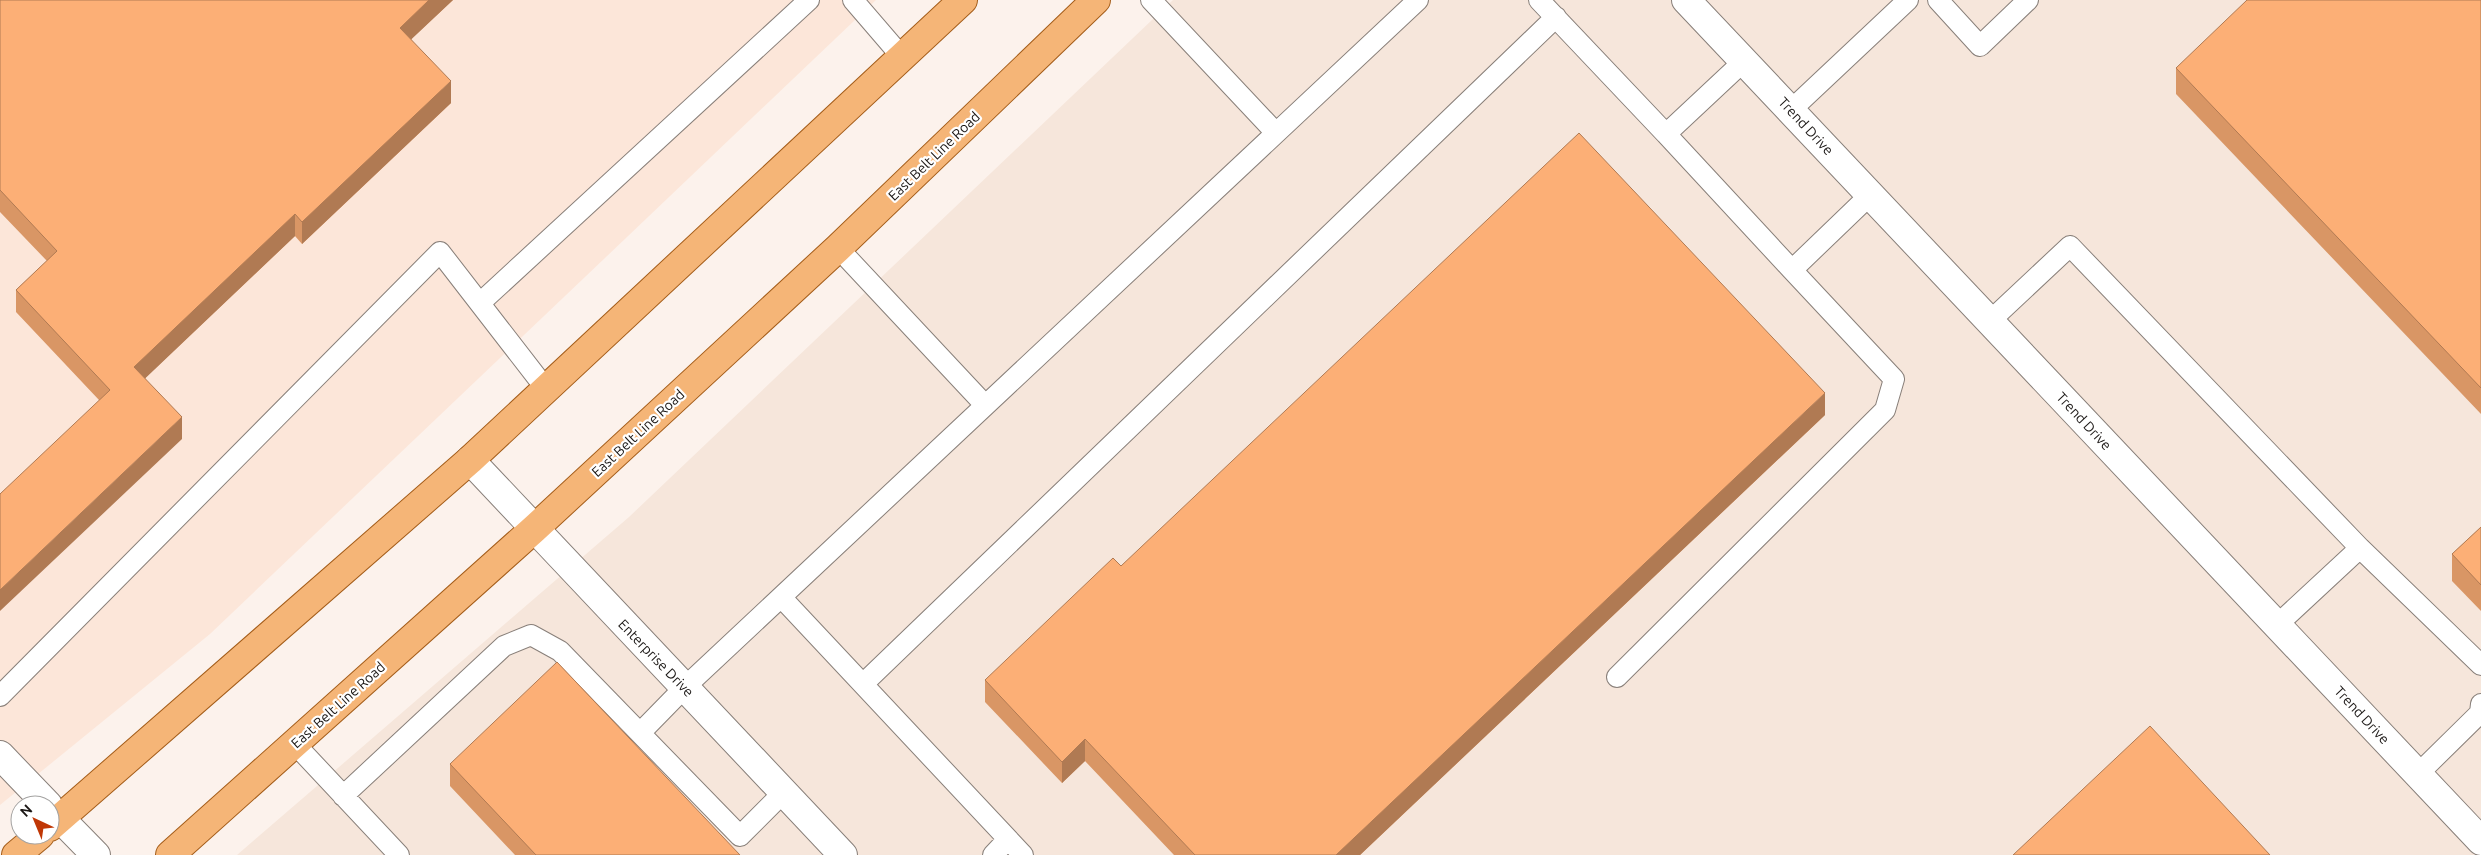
<svg xmlns="http://www.w3.org/2000/svg" width="2481" height="855" font-family="Ubuntu,sans-serif">
<style>
.built{fill:#f6e6db}
.industrial{fill:#fce6d9}
.lines{fill:none;stroke-linecap:round;stroke-linejoin:round}
.service-casing{stroke:#887f79;stroke-width:22}
.minor-casing{stroke:#887f79;stroke-width:30}
.primary-casing{stroke:#a45d1a;stroke-width:30}
.service{stroke:#fff;stroke-width:20}
.minor{stroke:#fff;stroke-width:28}
.primary{stroke:#f5b577;stroke-width:28}
.wall{fill:#d99665}
.shaded-wall{fill:#b07a53}
.building{fill:#fcaf76;stroke:#b07a53}
.labels{text-anchor:middle;stroke-width:4.5;stroke-linejoin:round;paint-order:stroke}
.street-label{font-size:14px;fill:#1a1614;stroke:#fff}
</style>
<rect width="100%" height="100%" fill="#fcf2ec"/>
<path class="built" d="M1173,0h1308v855h-2244l392,-338z"/>
<path class="industrial" d="M0,0h876l-666,634 -210,171z"/>
<g class="lines">
<g class="service-casing">
<path id="service" d="M853,0l49,57
M1151,0l125,133
M1539,0l127,134
M1938,0l42,46 48,-46
M1744,61l-78,73 126,136 78,-75
M1791,110l117,-110
M838,248l147,157
M480,303l329,-303
M1990,321l80,-75 290,302 -83,77
M2360,548l121,117
M781,597l242,258
M1617,677l268,-267 9,-31 -102,-109
M863,684l693,-667
M0,696l440,-444 106,137
M640,733l45,-46 733,-687
M294,743l105,112
M2418,774l62,-61 1,-9
M343,796l161,-150 27,-11 29,16 180,185 44,-44
M993,855l15,-16"/>
</g>
<g class="minor-casing">
<path id="minor" d="M1686,0l795,841
M470,460l373,395
M0,755l48,50
M50,808l46,47"/>
</g>
<g class="primary-casing">
<path id="primary" d="M50,827l420,-367 493,-460
M16,855l24,-20
M170,855l364,-326 304,-281 258,-248"/>
</g>
<use href="#service" class="service"/>
<use href="#minor" class="minor"/>
<use href="#primary" class="primary"/>
</g>
<path class="wall" d="M0,0h453l-42,39 40,64 -149,141 -7,-8 -150,142 37,61 -83,-39 -83,-88v-22l31,-29 -47,-49z
M2481,0v414l-305,-320v-26z
M1825,415l-465,440h-186l-89,-94 -23,22 -77,-81v-22l136,-114z
M2481,527v84l-29,-30v-27z
M450,764l290,91h-225l-65,-69z"/>
<path class="shaded-wall" d="M429,0h24l-53,50v-22z
M451,81v22l-149,141v-22z
M295,214v22l-161,153v-22z
M1825,393v22l-465,440h-24z
M182,417v22l-182,172v-21z
M1085,739v22l-23,22v-21z"/>
<path class="building" d="M0,0h429l-29,28 51,53 -149,141 -7,-8 -161,153 48,50 -182,173v-96l110,-104 -94,-100 41,-39 -57,-61z
M2247,0h234v388l-305,-320z
M1579,133l246,260 -489,462h-141l-110,-116 -23,23 -77,-82 128,-122 8,8z
M2481,527v58l-29,-31z
M557,662l183,193h-204l-86,-91z
M2150,726l120,129h-257z"/>
<g class="labels">
<g class="street-label">
<text transform="translate(1806 126) rotate(47)" y="5">Trend Drive</text>
<text transform="translate(934 156) rotate(-44)" y="5">East Belt Line Road</text>
<text transform="translate(2084 421) rotate(47)" y="5">Trend Drive</text>
<text transform="translate(638 433) rotate(-43)" y="5">East Belt Line Road</text>
<text transform="translate(656 658) rotate(46)" y="5">Enterprise Drive</text>
<text transform="translate(338 705) rotate(-42)" y="5">East Belt Line Road</text>
<text transform="translate(2362 715) rotate(47)" y="5">Trend Drive</text>
</g>
</g>
<g transform="translate(35 820) rotate(316)"><circle r="24" fill="#ffffff" stroke="#a3a2a1"/>
<path d="M0-4L9 19L0 12L-9 19Z" fill="#c03705"/>
<text y="-8" font-size="14" font-weight="bold" text-anchor="middle" fill="#1a1614">N</text>
</g>
</svg>
